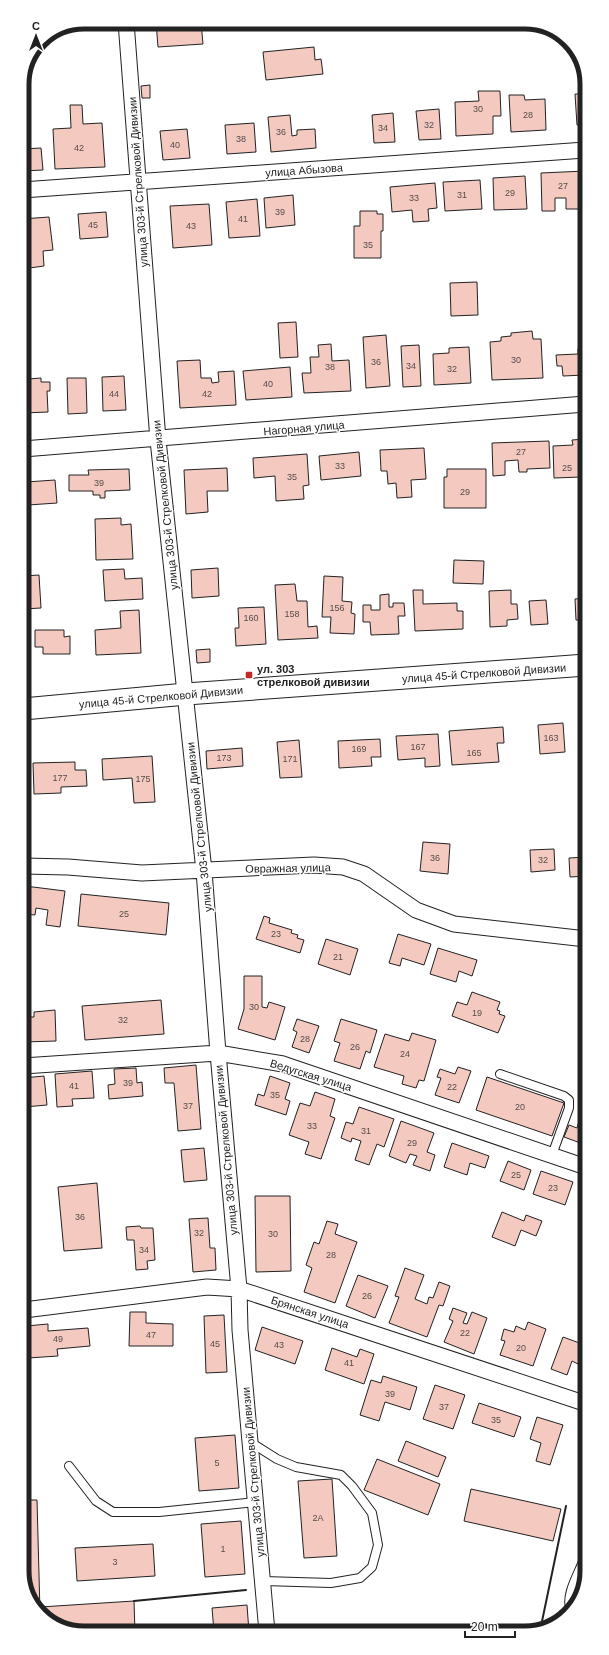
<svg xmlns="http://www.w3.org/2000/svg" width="609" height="1655" font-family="Helvetica,sans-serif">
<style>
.building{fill:#f3c9c0;stroke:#222}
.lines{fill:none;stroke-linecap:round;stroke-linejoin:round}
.lane-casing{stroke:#222;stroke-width:10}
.street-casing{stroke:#222;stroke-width:17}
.secondary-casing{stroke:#222;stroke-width:23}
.lane{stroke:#fff;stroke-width:8}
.street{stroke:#fff;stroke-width:15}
.secondary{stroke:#fff;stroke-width:21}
.wall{stroke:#222;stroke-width:2}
.poi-dot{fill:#c62828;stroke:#fff;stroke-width:1.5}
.labels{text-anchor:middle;stroke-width:3;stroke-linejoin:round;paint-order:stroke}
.number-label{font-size:9px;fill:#564c4a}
.street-label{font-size:11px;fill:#222;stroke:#fff}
.poi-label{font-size:11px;font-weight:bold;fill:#222;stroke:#fff;text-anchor:start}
.rim{fill:none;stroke:#222;stroke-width:5}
</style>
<rect width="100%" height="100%" fill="#fff"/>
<path class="building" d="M156,22h45l2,22 -45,3z
M314,47l1,13 6,-1 2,15 -57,6 -3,-28z
M150,85v13h-8l-1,-12z
M478,91h22l1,25h-8v18l-37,2 -1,-34 24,-1z
M575,94h10v30l-8,1z
M509,95h15l1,5 20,-1 1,31 -35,2z
M70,105h12l1,19 19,-1 3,44 -50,2 -2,-40 18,-1z
M439,109l2,30 -22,1 -3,-29z
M393,113l2,29 -21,1 -2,-28z
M290,115l2,21 5,-1v-5l18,-1 1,19 -45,4 -3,-35z
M254,123l2,29 -29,2 -2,-29z
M187,129l3,29 -27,2 -3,-29z
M41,148l2,22 -21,1v-22z
M585,171v38h-19v-11h-11v13h-13l-1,-38z
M525,176l2,33 -33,1 -1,-32z
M480,180l2,29 -37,2 -2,-29z
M435,183l2,25 -9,1 1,12 -16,1 -1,-12 -20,2 -2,-25z
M293,195l2,30 -29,3 -2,-30z
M257,199l3,37 -31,2 -3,-36z
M209,204l3,41 -39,3 -3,-42z
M360,211h17v3h6v17h-2v27h-27v-32h6z
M106,212l2,25 -28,2 -2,-25z
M49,217l4,33 -10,1 1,15 -22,3v-50z
M477,282l1,33 -27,1 -1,-33z
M296,322l2,35 -18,1 -2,-35z
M532,331l1,8h8l2,39 -51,2 -2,-38 11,-1v-4l10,-1v-3z
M386,335l4,51 -24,2 -3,-51z
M331,344l1,17 17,-1 2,31 -47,2 -2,-20h9l-1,-16h9l-1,-12z
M419,345l2,41 -18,1 -2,-41z
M469,347l2,36 -37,2 -1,-31 16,-1v-5z
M578,349h7v26l-22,1 -1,-10h-5l-1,-11 22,-1z
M200,360l1,18h10l1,5 7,-1 -1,-10 16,-1 2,34 -56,3 -3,-47z
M290,367l2,30 -46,3 -3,-29z
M124,376l2,34 -23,1 -1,-34z
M41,378v4h9v9h-3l1,21 -25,1v-27h5v-7z
M67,378h19l1,35 -19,1z
M585,439v19h-5l1,19 -27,1 -1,-32 20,-1 -1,-5z
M549,441l1,27 -23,1v3h-8l-1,-12 -13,1v14l-12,1 -1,-33z
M424,448l2,31 -15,1 1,17 -15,1 -1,-15 -8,1 -1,-13h-6l-1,-21z
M359,452l2,24 -40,4 -2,-24z
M307,454l2,31 -6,1 1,13 -28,2 -1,-25 -21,2 -1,-20z
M227,468l1,23h-21l1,21 -22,2 -2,-44z
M129,469l1,21 -25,1v7h-5v-3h-7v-4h-24v-16h20l-1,-5z
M447,469h39v39h-42v-31h3z
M55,480l2,23 -29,2 -2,-23z
M121,518v7l10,-1 2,35 -37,1 -1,-41z
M454,560l30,1 -1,23 -30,-1z
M218,568l1,28 -27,2 -1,-28z
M124,569l1,10 17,-1 1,21 -38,2 -2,-31z
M39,575l2,33 -18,1v-33z
M324,576l19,1 -1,24 10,1 -1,11 4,1 -1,20 -24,-1 1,-16h-9z
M295,584l2,17h10l1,26 9,-1 1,12 -40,2 -3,-55z
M413,590h10v14l34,-1v8h6v18l-48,2z
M511,590v14h6l1,15 -11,1v6l-17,1 -1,-36z
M389,594v13h4v-4h11l1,13h-7l1,18 -28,1 -1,-13h-7v-17h8v5h9v-15z
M586,598v22h-10l-1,-21z
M546,600l2,24 -17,1 -2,-24z
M264,607l2,37 -30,2 -1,-18h4l-1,-20z
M139,610l2,43 -45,2 -1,-25 26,-2 -1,-17z
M35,630h29v7l6,-1v18h-27v-7h-8z
M210,649v13l-13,1 -1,-13z
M563,723l2,29 -25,2 -2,-29z
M503,727l1,16h-7l2,19 -47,3 -3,-34z
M438,734l2,32 -15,1v-9l-27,2 -2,-24z
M380,739l1,18h-10l1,9 -33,2 -1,-27z
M299,740l3,37 -22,1 -3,-36z
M242,748l1,18 -36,3 -1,-18z
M152,756l3,46 -21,1 -2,-25 -29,2 -1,-21z
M75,762v8h11l1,16 -26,1v6l-27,1 -1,-31z
M423,842l27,2 -2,30 -28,-3z
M554,849l1,21 -24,2 -1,-22z
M586,857v19l-16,1 -1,-19z
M25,886l40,5 -5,36 -14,-2 2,-15 -12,-2 -1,7 -12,-1z
M81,894l88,9 -3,32 -88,-9z
M264,916l6,2 -1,5 23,7 -1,3 7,2 -1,3 7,2 -4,13 -44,-14z
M398,934l33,10 -7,21 -22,-7 -2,8 -11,-3z
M326,939l32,10 -8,26 -32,-11z
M438,948l39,12 -5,16 -13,-5 -3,11 -26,-8z
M244,976h18v31l5,1 2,-6 16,5 -10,33 -37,-11 6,-20z
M472,992l28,10 -3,8 3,1 -1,3 6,2 -7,17 -46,-17 5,-14 10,3z
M161,1000l3,34 -79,6 -3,-34z
M55,1010l1,31 -33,1v-25h11v-5z
M297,1019l22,7 -10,27 -17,-6 5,-15 -4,-2z
M341,1019l36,11 -7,23 -4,-2 -6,18 -26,-8 6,-18 -6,-2z
M412,1033l24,7 -12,41 -5,-1 -3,8 -14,-4 2,-8 -30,-9 11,-33 24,7z
M196,1065l5,64 -23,2 -4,-48h-9l-1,-15z
M458,1067l13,4 -12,32 -24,-8 6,-17 -4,-1 3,-8 15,5z
M136,1068l1,15 5,-1 1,14 -34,3 -1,-14 7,-1 -1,-15z
M92,1071l2,27 -22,1 1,7 -16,1 -2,-33z
M44,1076l3,29 -23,2 -1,-29z
M270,1076l20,7 -5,16 5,2 -4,14 -31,-10 3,-11 6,2z
M487,1077l77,26 -12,33 -76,-26z
M315,1092l20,7 -5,17 5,2 -14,41 -16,-5 4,-12 -20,-7 11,-32 10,3z
M359,1107l35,12 -10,28 -7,-3 -8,21 -14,-5 6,-19 -9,-3 -1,4 -10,-4 5,-16 7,2z
M580,1117l6,2v26l-22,-8 5,-12 8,3z
M401,1121l33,12 -7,19 8,3 -5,16 -17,-6 4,-9 -7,-2 -4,9 -17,-7z
M452,1143l37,13 -4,12 -15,-5 -3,12 -23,-8z
M204,1148l3,32 -23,2 -3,-32z
M508,1161l23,9 -7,20 -24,-9z
M541,1171l32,11 -8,23 -32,-11z
M97,1183l5,65 -38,3 -6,-64z
M255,1196h35l1,75 -35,1z
M502,1212l22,9 2,-6 16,6 -6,15 -15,-6 -6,16 -23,-9z
M586,1217l1,19 -7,-2z
M208,1218l2,30h5l1,22 -23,2 -4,-53z
M327,1221l11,3 -3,10 22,8 -22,61 -31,-11 8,-24 -6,-3 8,-23 5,2z
M140,1226l1,2h12l2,32 -8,1 1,8 -12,1 -2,-30h-7l-1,-13z
M24,1246h4l1,25h-5z
M405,1268l19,7 -9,24 12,5 2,-7 4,1 6,-16 11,4 -7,20 -4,-1 -12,32 -38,-14 10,-26 -4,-1z
M358,1275l30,11 -13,32 -29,-12z
M453,1308l14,5 -4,10 4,1 5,-12 15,6 -13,36 -30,-12 9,-21 -4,-2z
M130,1312h16v11l27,1v22h-44z
M224,1315l3,57 -21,1 -2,-57z
M528,1322l18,7 -13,37 -33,-11 5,-14 -4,-1 3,-11 10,3 2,-6 9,4z
M48,1324v7l40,-3 2,18 -33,3 1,7 -30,2 -2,-32z
M262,1327l41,14 -8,23 -40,-14z
M563,1337l22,8 -7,19 -6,-3 -5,14 -16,-6z
M332,1348l25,9 3,-8 14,5 -10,30 -39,-14z
M383,1376l34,11 -7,23 -25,-8 -6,19 -19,-6 11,-35 10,3z
M435,1385l30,10 -12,34 -30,-10z
M479,1403l42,14 -7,20 -42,-14z
M537,1417l26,8 -13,40 -14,-4 5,-18 -11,-4z
M235,1435l4,53 -40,3 -4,-53z
M587,1440v19l-5,-2z
M406,1441l40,16 -8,20 -40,-16z
M377,1459l63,25 -12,31 -64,-25z
M332,1479l5,77 -33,2 -6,-77z
M471,1489l90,20 -8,32 -89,-20z
M24,1500h13l3,112 -16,-25z
M241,1521l4,53 -40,3 -4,-53z
M153,1544l2,32 -78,5 -2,-33z
M134,1601l1,32h-55l-37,-15 -3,-6v-5z
M247,1605l2,27h-35l-2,-24z"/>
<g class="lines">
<g class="lane-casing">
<path id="lane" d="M500,1074l64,22 5,4v8l-17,47
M250,1442l27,17 19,8 45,8 11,11 20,27 6,32 -6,22 -12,11 -29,5 -68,-2
M69,1466l27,35 17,11h46l97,-10
M571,1611c-7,-15 8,-38 13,-52l3,-2"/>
</g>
<g class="street-casing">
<path id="street" d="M126,22l32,418 46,431 14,182 21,236 1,41 27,302
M22,190l563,-40
M23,449l562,-45
M23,866l45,1 74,6 172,-8 29,2 21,7 52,36 38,14 132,15
M23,1066l195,-13 65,11 303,103
M24,1310l183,-23 32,2 348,115"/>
</g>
<g class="secondary-casing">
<path id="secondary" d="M23,709l163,-15 400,-29"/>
</g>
<use href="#lane" class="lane"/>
<use href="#street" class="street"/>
<use href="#secondary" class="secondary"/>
<path class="wall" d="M134,1601l112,-11
M540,1631l26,-125"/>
</g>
<rect class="poi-dot" x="245" y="671" width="8" height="8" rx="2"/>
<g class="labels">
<g class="number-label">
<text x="478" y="112">30</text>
<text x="528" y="118">28</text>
<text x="429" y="128">32</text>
<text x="383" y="131">34</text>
<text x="281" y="135">36</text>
<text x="241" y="142">38</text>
<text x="175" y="148">40</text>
<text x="79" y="151">42</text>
<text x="563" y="189">27</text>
<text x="510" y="196">29</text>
<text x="462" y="198">31</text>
<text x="414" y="201">33</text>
<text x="280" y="215">39</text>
<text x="243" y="222">41</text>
<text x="93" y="228">45</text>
<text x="191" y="229">43</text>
<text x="368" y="248">35</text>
<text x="516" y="363">30</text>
<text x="376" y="365">36</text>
<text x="411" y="369">34</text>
<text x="330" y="370">38</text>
<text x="452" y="372">32</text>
<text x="268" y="387">40</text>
<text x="114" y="397">44</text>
<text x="207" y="397">42</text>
<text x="521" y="455">27</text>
<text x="340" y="469">33</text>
<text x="567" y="471">25</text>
<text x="292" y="480">35</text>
<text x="99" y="486">39</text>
<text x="465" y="495">29</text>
<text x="337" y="611">156</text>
<text x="292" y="617">158</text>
<text x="251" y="621">160</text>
<text x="551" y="741">163</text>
<text x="418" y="750">167</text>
<text x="359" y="752">169</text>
<text x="474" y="756">165</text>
<text x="224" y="761">173</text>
<text x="290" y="762">171</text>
<text x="60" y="781">177</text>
<text x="143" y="782">175</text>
<text x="435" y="861">36</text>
<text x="543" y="863">32</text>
<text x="124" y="917">25</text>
<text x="276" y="937">23</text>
<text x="338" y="960">21</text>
<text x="254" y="1010">30</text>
<text x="477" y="1016">19</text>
<text x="123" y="1023">32</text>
<text x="305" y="1042">28</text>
<text x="355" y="1050">26</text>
<text x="405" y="1057">24</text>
<text x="128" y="1086">39</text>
<text x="74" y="1089">41</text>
<text x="452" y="1090">22</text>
<text x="275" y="1098">35</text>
<text x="188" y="1109">37</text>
<text x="520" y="1110">20</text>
<text x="312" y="1129">33</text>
<text x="366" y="1134">31</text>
<text x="412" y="1146">29</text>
<text x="516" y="1178">25</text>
<text x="553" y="1191">23</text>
<text x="80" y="1220">36</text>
<text x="199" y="1236">32</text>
<text x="273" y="1237">30</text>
<text x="144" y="1253">34</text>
<text x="331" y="1258">28</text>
<text x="367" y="1299">26</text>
<text x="465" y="1336">22</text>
<text x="151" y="1338">47</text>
<text x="58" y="1342">49</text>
<text x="215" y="1347">45</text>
<text x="279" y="1348">43</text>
<text x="521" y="1351">20</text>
<text x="349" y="1366">41</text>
<text x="390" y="1397">39</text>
<text x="444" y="1410">37</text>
<text x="496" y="1423">35</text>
<text x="217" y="1466">5</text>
<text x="318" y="1521">2А</text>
<text x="223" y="1552">1</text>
<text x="115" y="1565">3</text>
</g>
<g class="street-label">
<text transform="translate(304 170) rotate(-4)" y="4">улица Абызова</text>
<text transform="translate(138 182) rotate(-94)" y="4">улица 303-й Стрелковой Дивизии</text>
<text transform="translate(304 428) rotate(-5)" y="4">Нагорная улица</text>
<text transform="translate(165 505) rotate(-96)" y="4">улица 303-й Стрелковой Дивизии</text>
<text transform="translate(484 673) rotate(-4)" y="4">улица 45-й Стрелковой Дивизии</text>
<text transform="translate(161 697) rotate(-5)" y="4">улица 45-й Стрелковой Дивизии</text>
<text transform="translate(199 827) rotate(-96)" y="4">улица 303-й Стрелковой Дивизии</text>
<text transform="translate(288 868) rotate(-1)" y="4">Овражная улица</text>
<text transform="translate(311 1075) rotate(17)" y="4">Ведугская улица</text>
<text transform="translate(226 1150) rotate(-95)" y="4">улица 303-й Стрелковой Дивизии</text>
<text transform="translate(310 1312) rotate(18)" y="4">Брянская улица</text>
<text transform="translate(253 1472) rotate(-95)" y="4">улица 303-й Стрелковой Дивизии</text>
</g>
<g class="poi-label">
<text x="257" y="673">ул. 303<tspan x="257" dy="13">стрелковой дивизии</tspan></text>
</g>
</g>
<path d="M0 0H609V1655H0ZM84 29H525A55 55 0 0 1 580 84V1571A55 55 0 0 1 525 1626H84A55 55 0 0 1 29 1571V84A55 55 0 0 1 84 29Z" fill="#fff" fill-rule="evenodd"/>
<path class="rim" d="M84 29H525A55 55 0 0 1 580 84V1571A55 55 0 0 1 525 1626H84A55 55 0 0 1 29 1571V84A55 55 0 0 1 84 29Z"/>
<g transform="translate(36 36)" stroke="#ffffff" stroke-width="3" paint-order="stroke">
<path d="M0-3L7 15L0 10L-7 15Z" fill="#222222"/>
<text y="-6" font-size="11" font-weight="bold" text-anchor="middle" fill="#222222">С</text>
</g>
<path d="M465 1631v6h50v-6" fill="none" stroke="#222222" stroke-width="2"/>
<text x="471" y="1631" font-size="12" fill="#222222" stroke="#ffffff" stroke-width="3" paint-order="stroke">20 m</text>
</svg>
